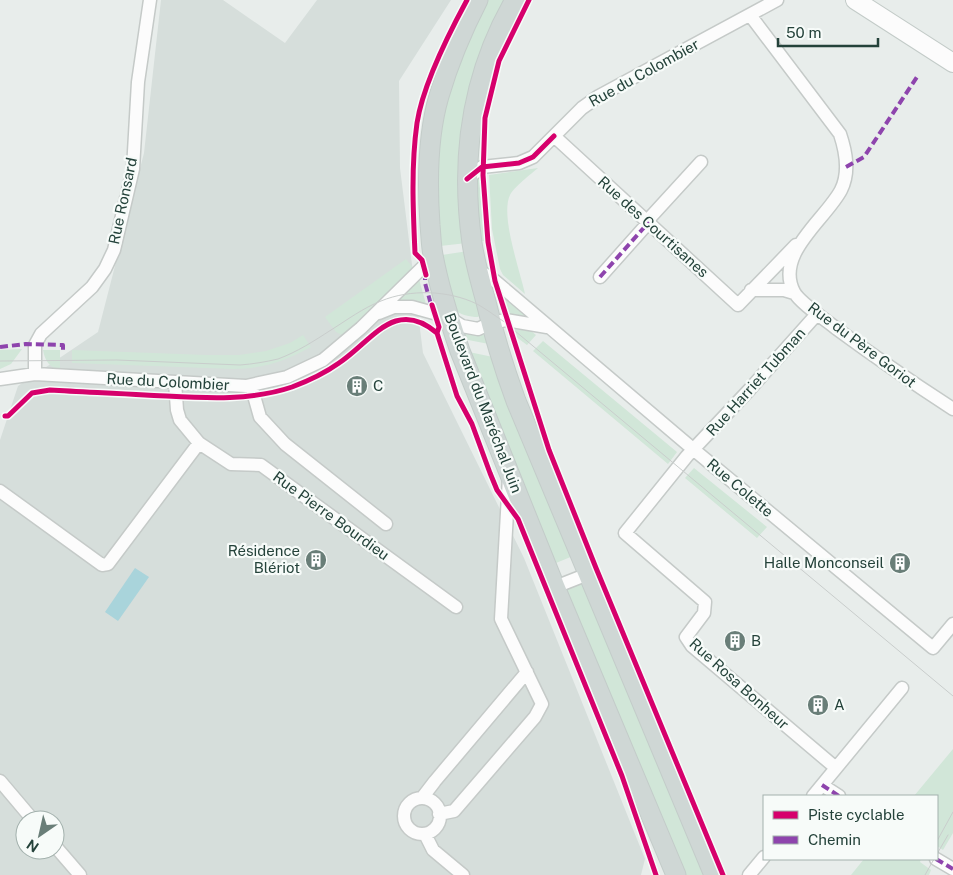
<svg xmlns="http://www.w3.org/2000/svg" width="953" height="875" font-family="'Public Sans',sans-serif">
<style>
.built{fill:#d6dedb;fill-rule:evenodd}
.green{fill:#d1e6d8}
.water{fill:#a9d4db}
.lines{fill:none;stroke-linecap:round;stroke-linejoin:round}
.street-casing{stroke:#c5cac8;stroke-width:15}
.secondary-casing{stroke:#c3cbc8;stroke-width:20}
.primary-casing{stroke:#c3ccc9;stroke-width:21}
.street{stroke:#fcfcfc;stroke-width:12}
.secondary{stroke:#fcfcfc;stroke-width:18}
.primary{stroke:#cfd7d5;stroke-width:19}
.tram{stroke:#c9cdcc;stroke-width:1}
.quiet{stroke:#8e44ad;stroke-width:4;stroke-dasharray:8 4;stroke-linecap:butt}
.cycleway-casing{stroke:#f7fbf9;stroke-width:8}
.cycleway{stroke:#d6006c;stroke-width:5}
.labels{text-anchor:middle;stroke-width:4.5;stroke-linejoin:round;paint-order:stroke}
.street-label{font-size:15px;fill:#24423a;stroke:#f7fbf9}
.poi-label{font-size:15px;fill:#24423a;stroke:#f7fbf9;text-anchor:start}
</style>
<rect width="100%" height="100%" fill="#e8edeb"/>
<path class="built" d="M161,0h62l62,43 32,-43h134l-52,81 1,87 23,185 101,205 121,301 -4,16h-641v-435l18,-54 80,-54 46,-179zM25,820h30v30h-30z"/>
<path class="green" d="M485,0h22l-27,59 -13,184 -27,3c-1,-26 -6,-54 -4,-81 3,-59 28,-111 49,-165z
M538,168c-7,6 -24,19 -28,27 -10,21 10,75 15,99l-22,-19 -3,-6 -8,-40 -3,-54z
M479,176l5,65h-4l-5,-56z
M468,251l13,63 -3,3c-8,0 -18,-2 -24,-8l-12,-54z
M406,259l8,10 -63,59 -9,7 -6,-3 -11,-15z
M419,279l7,25 -13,-2 -21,2z
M500,291l32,27c-27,-3 -24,-3 -32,-27z
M513,329l18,2 5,4 -9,10 -12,-9z
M461,330l26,6 2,8 -26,-5z
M303,335l8,12c-28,15 -46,21 -77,22l-162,-6v-13l135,5h32l27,-4 24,-8z
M543,341l134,111 -9,12 -135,-113z
M22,349l-11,15 -11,5v-19z
M43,350h17v20c-11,-3 -15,-9 -17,-20z
M469,352l24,5 80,199 -17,7z
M694,468l73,59 -10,11 -72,-60z
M584,581l121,294h-21l-118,-286z
M953,749v84l-10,17 -6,-4v-50h-23z
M864,859h57l-1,3 11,8 -2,5h-78z"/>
<path class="water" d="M135,568l14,9 -31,44 -13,-9z"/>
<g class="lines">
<g class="street-casing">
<path id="street" d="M750,15l90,119c6,18 10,38 1,56 -15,29 -67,64 -47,102 6,11 32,28 43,37 38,28 76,54 116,80
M554,136l184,169 58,-60
M467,179l15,-12 37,-4 14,-6 49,-49 17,-12 178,-96
M647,221l54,-59
M477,269l18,12 198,168 240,199 20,-24
M600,277l49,-55
M751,290h33l10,3
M379,313l15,-6h18l36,10 14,9 16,3 13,-6 15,-3 41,7
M817,314l-67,75 -63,67 -62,77 80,69 -1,11 -18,24 6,9 144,122
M35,374v-29l6,-11 51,-47 13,-18 9,-19 19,-81 5,-87 12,-82
M0,379l35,-5 211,12 41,-9 36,-17 38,-32 63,-62 9,-12
M175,382l2,28 3,10 19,23 32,21 30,1 195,142
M251,385l9,32 25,27 101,80
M0,491l102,74 6,-1 91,-121
M555,587l33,-13
M0,781l33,39
M822,785l17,11
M813,796l89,-108
M422,798l13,-17 92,-109
M404 816a18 18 0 1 1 36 0a18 18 0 1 1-36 0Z
M439,814l15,-3 81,-94 7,-13 -41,-85 8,-142
M425,834l8,16 30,25
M55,846l25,29
M936,859l17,10
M749,875l15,-18"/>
</g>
<g class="secondary-casing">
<path id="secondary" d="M855,0l98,63"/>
</g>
<g class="primary-casing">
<path id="primary" d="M478,0c-16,31 -29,62 -39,96 -12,41 -12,86 -9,129 1,10 1,20 3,30 6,33 16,64 27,96l95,236 121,288
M515,0c-44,76 -55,157 -43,243 3,20 9,40 14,59 8,34 18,66 30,99l198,474"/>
</g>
<use href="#street" class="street"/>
<use href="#secondary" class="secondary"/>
<use href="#primary" class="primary"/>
<path class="tram" d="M0,361l117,-1 123,5c13,-1 25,-3 38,-6 19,-7 36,-18 53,-29 16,-10 32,-22 50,-29 29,-12 67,-11 96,3 9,5 17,11 26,17l450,375
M937,841l16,-29
M937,854l11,-19
M925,875l9,-16"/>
<path class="quiet" d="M846,167l18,-10 53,-80
M425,272v11l7,25
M600,277l49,-55
M0,347l26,-3 37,1v5
M822,785l17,11
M936,859l17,10"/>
<g class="cycleway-casing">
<path id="cycleway" d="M529,0l-30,61 -14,57 -2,57 5,67 7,39 54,169 47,118 127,307
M467,179l15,-12 37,-4 14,-6 21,-21
M426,275l-4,-15 -7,-7c-2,-44 -4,-87 2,-130 6,-39 31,-88 50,-123
M432,305l7,22 -2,6 20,63 15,28 18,49 7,17 21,29 104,257 34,99
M5,416h3l24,-23 18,-3c32,2 63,3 95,5 48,2 100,8 147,-8 16,-6 33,-14 47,-24 33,-22 56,-66 98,-30"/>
</g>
<use href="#cycleway" class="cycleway"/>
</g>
<defs>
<g id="building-disc" transform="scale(1.125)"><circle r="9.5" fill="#697e78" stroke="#f7fbf9"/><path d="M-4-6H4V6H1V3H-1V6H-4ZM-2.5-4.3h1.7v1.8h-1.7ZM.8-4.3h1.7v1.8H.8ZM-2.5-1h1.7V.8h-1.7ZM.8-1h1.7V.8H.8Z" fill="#fff"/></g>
</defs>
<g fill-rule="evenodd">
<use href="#building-disc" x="357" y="386"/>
<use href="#building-disc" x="316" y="560"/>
<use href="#building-disc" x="900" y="563"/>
<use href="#building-disc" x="735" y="641"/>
<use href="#building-disc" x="818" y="705"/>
</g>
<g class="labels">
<g class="street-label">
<text transform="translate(644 73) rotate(-29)" y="5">Rue du Colombier</text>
<text transform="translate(123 201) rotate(-78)" y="5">Rue Ronsard</text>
<text transform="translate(653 227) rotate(42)" y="5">Rue des Courtisanes</text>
<text transform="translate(862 345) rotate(37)" y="5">Rue du Père Goriot</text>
<text transform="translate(168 382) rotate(3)" y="5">Rue du Colombier</text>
<text transform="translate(756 382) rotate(-48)" y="5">Rue Harriet Tubman</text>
<text transform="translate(483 403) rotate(69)" y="5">Boulevard du Maréchal Juin</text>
<text transform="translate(740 488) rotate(40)" y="5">Rue Colette</text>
<text transform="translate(331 516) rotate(36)" y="5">Rue Pierre Bourdieu</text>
<text transform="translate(739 684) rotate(42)" y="5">Rue Rosa Bonheur</text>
</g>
<g class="poi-label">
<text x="373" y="391">C</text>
<text x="300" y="556" text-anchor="end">Résidence<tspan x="300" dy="17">Blériot</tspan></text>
<text x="884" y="568" text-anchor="end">Halle Monconseil</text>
<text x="751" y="646">B</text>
<text x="834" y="710">A</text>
</g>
</g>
<rect x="763" y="795" width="175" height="65" fill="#f7fbf9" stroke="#a3b1ad"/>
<rect x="773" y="811" width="25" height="8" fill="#d6006c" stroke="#a3b1ad"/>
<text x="808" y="820" font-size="15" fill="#24423a">Piste cyclable</text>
<rect x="773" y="836" width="25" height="8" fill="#8e44ad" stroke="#a3b1ad"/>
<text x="808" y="845" font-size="15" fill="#24423a">Chemin</text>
<g transform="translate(40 835) rotate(214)"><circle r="24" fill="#f7fbf9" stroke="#a3b1ad"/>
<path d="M0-4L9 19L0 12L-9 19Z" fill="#697e78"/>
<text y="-8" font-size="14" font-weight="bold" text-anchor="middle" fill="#24423a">N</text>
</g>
<path d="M778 38v8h100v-8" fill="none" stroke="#24423a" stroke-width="2.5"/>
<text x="786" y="38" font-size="15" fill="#24423a" stroke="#f7fbf9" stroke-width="4" paint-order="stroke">50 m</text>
</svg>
